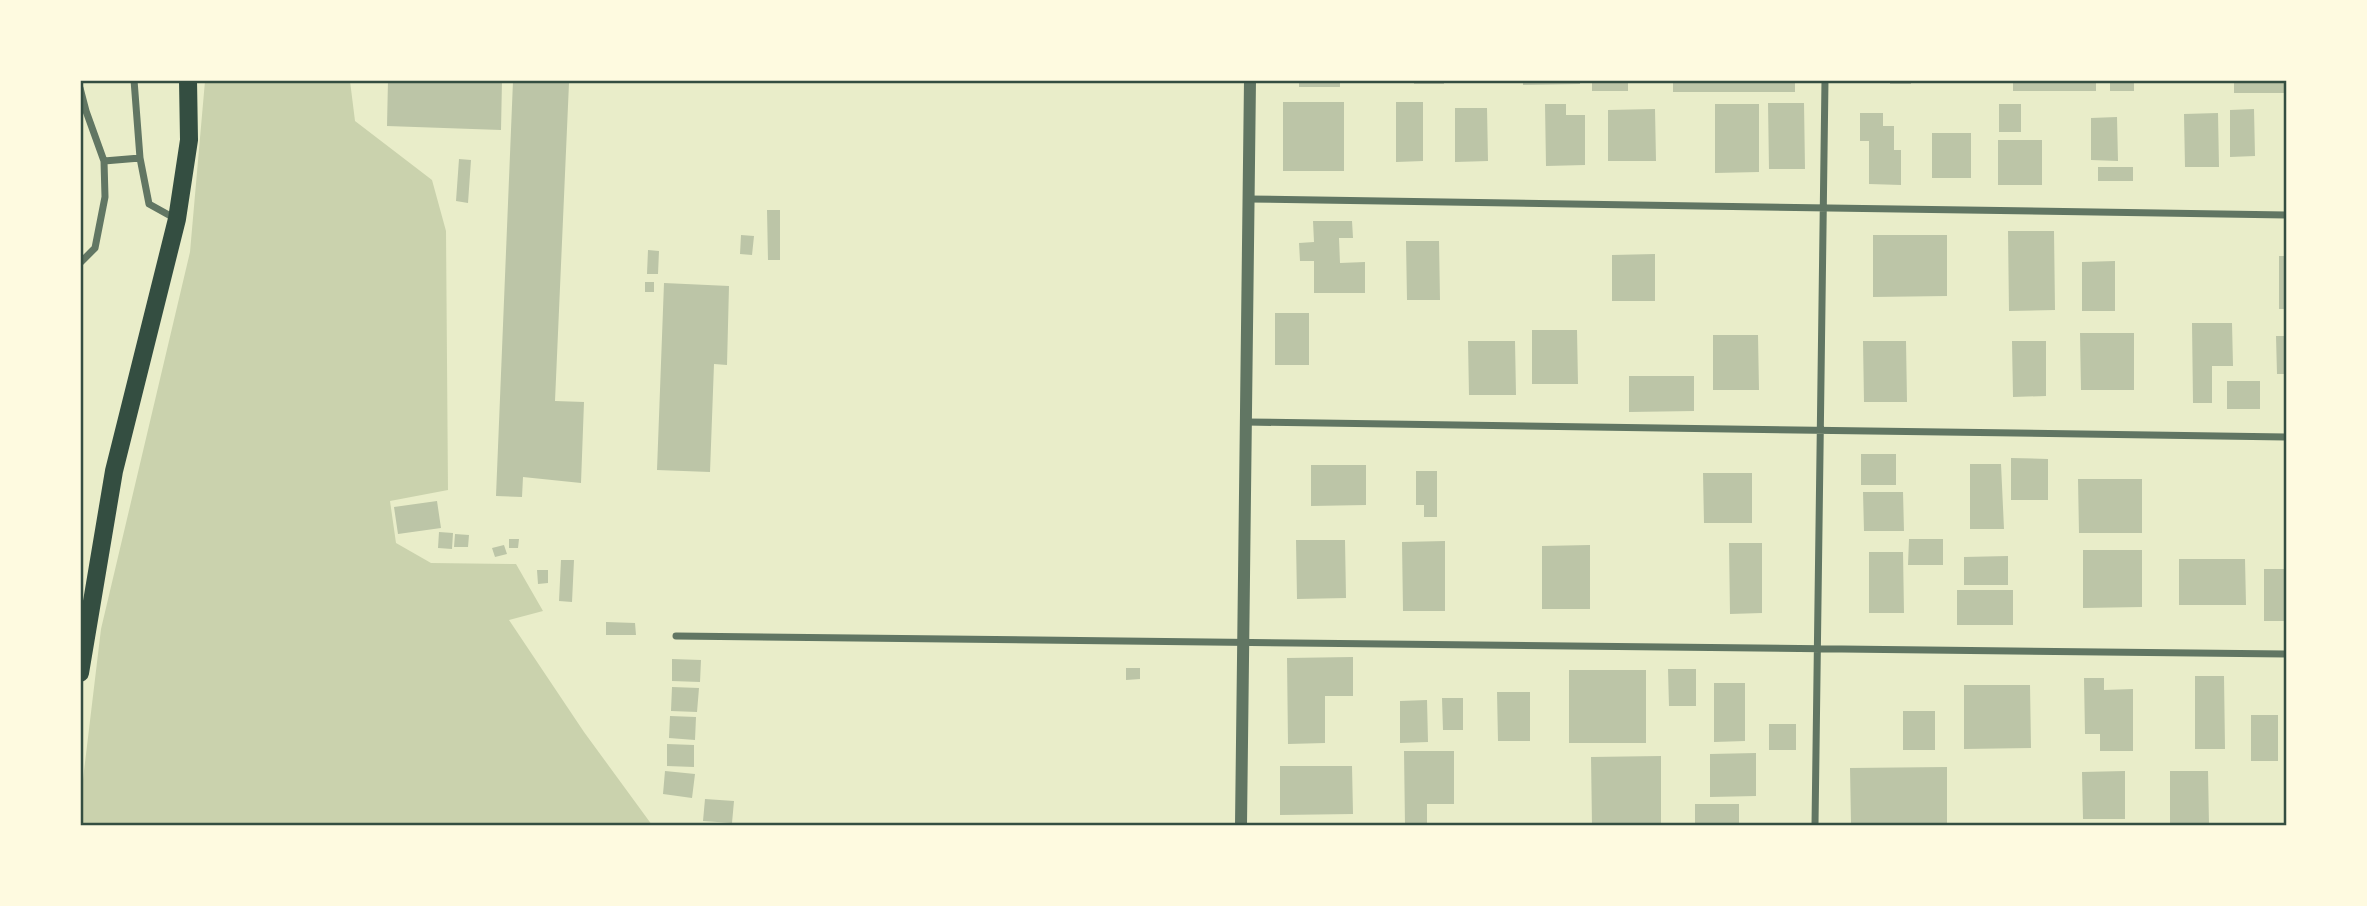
<svg xmlns="http://www.w3.org/2000/svg" width="2367" height="906" font-family="'PT Sans',sans-serif">
<style>
.green{fill:#cad2ad}
.building{fill:#bcc5a7}
.lines{fill:none;stroke-linecap:round;stroke-linejoin:round}
.minor{stroke:#617663;stroke-width:7}
.tertiary{stroke:#617663;stroke-width:12}
.primary{stroke:#344e41;stroke-width:18}
.neatline{fill:none;stroke:#344e41;stroke-width:2.5}
</style>
<rect width="100%" height="100%" fill="#e9edc9"/>
<path class="green" d="M205,81h145l5,40 77,59 14,51 2,259 -58,11 6,42 35,20 85,1 27,47 -34,9 75,112 68,93h-571v-29l20,-167 89,-377z"/>
<path class="building" d="M388,80h114l-1,50 -114,-4z
M1299,80h41v7h-41z
M1414,80h30v4h-30z
M1523,80h57v4l-57,1z
M1592,80h36v11h-36z
M1673,80h122v12h-122z
M1890,80h21v4h-21z
M2013,80h83v11h-83z
M2110,80h24v11h-24z
M2234,80h52v13h-52z
M513,81l56,2 -14,318 29,1 -3,81 -58,-6 -1,20 -26,-1z
M1283,102h61v69h-61z
M1396,102h27v59l-27,1z
M1768,103h36l1,66h-36z
M1545,104h21v11h19v50l-39,1z
M1715,104h44v68l-44,1z
M1999,104h22v28h-22z
M1455,108h32l1,53 -33,1z
M1655,109l1,52h-48v-51z
M2254,109l1,47 -25,1v-47z
M1860,113h23v13h11v24h7v35l-32,-1v-43h-9z
M2218,113l1,54h-34l-1,-53z
M2117,117l1,44 -27,-1v-42z
M1932,133h39v45h-39z
M1998,140h44v45h-44z
M459,159l12,1 -3,43 -12,-2z
M2098,167h35v14h-35z
M767,210h13v50h-12z
M1313,221h39l1,17h-14l1,25 25,-1v31h-51v-32h-14l-1,-18 15,-1z
M2008,231h46l1,79 -46,1z
M741,235l13,1 -2,19 -12,-1z
M1873,235h74v61l-74,1z
M1406,241h33l1,59h-33z
M648,250l11,1 -1,23h-11z
M1655,254v47h-43v-46z
M2279,256h7v53h-7z
M2115,261v50h-33v-49z
M645,282h9v10h-9z
M664,283l65,3 -2,79 -13,-1 -4,108 -53,-2z
M1275,313h34v52h-34z
M2192,323h40l1,43h-21v37h-19z
M1532,330h45l1,54h-46z
M2080,333h54v57h-53z
M1713,335h45l1,55h-46z
M2276,336h10v38h-9z
M1468,341h47l1,54h-47z
M1863,341h43l1,61h-43z
M2012,341h34v55l-33,1z
M1629,376h65v35l-65,1z
M2227,381h33v28h-33z
M1861,454h35v31h-35z
M2011,458l37,1v41h-37z
M1970,464h31l3,65h-34z
M1311,465h55v40l-55,1z
M1416,471h21v46h-13v-12h-8z
M1703,473h49v50h-48z
M2078,479h64v54h-63z
M1863,492h40l1,39h-40z
M437,501l4,27 -43,6 -4,-27z
M439,532l14,1 -1,16 -14,-1z
M455,534l14,1 -1,12h-14z
M509,539h10l-1,9h-9z
M1909,539h34v26h-35z
M1296,540h49l1,58 -49,1z
M1445,541v70h-42l-1,-69z
M1729,543h33v70l-32,1z
M504,545l3,9 -12,3 -3,-9z
M1590,545v64h-48v-63z
M2083,550h59v57l-59,1z
M1869,552h34l1,61h-35z
M2008,556v29h-44v-28z
M2179,559h66l1,46h-67z
M561,560h13l-2,42 -13,-1z
M2264,569h22v52h-22z
M537,570h11v13l-10,1z
M1957,590h56v35h-56z
M606,622l29,1 1,12h-30z
M1353,657v39h-28v47l-37,1 -1,-86z
M672,659l29,1 -1,22 -28,-1z
M1126,668h14v11l-14,1z
M1668,669h28v37h-27z
M1569,670h77v73h-77z
M2195,676h29l1,73h-30z
M2084,678h20v12l29,-1v62h-33v-17h-15z
M1714,683h31v58l-31,1z
M1964,685h66l1,63 -67,1z
M672,687l27,1 -2,24 -26,-1z
M1497,692h33v49h-32z
M1442,698h21v32h-20z
M1427,700l1,42 -28,1v-42z
M1903,711h32v39h-32z
M2251,715h27v46h-27z
M670,716l26,1 -1,23 -26,-2z
M1769,724h27v26h-27z
M667,744l27,1v22l-27,-1z
M1404,751h50v53h-27v21h-22z
M1756,753v43l-46,1v-43z
M1661,756v69h-69l-1,-68z
M1280,766h72l1,48 -73,1z
M1947,767v56h-96l-1,-55z
M665,771l30,3 -3,24 -29,-4z
M2125,771v48h-42l-1,-47z
M2170,771h38l1,54h-39z
M705,799l29,2 -2,22 -29,-2z
M1695,804h44v21h-44z"/>
<g class="lines">
<path class="minor" d="M134,80l6,78 9,46 27,15
M80,88l6,23 18,50 1,36 -10,51 -15,15
M104,161l36,-3
M1248,199l1038,16
M1246,422l1040,15
M676,636l1610,18
M1815,825l10,-745"/>
<path class="tertiary" d="M1241,825l9,-745"/>
<path class="primary" d="M80,673l34,-202 63,-252 12,-79 -1,-60"/>
</g>
<rect width="2367" height="906" fill="none" stroke="#fefae0" stroke-width="164"/>
<rect x="82" y="82" width="2203" height="742" class="neatline"/>
</svg>
